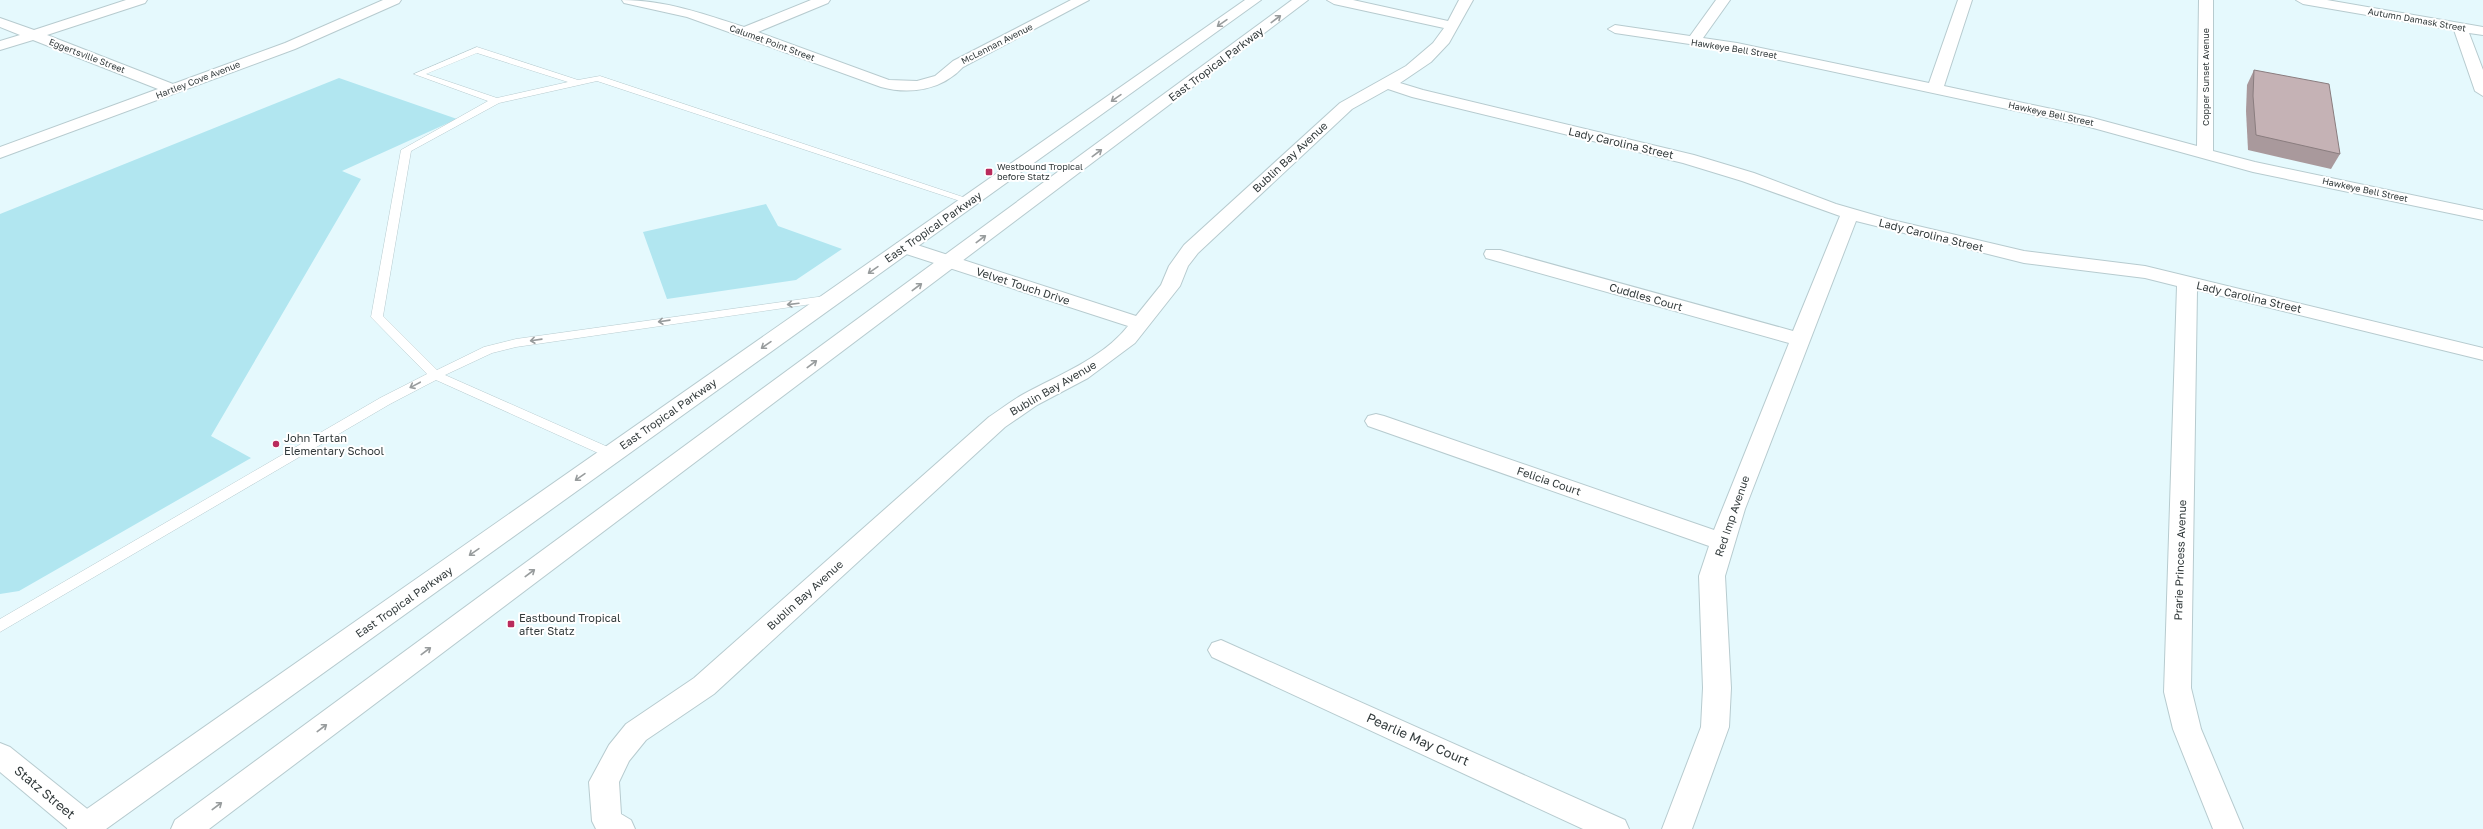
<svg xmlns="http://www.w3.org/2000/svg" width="2483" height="829" font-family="'Golos Text',sans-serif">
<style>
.green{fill:#b1e6f0}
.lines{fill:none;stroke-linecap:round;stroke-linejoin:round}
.service-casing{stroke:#b7cbcf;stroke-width:1}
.minor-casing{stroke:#b7cbcf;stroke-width:2}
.tertiary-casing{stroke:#b7cbcf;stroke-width:2}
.secondary-casing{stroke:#b7cbcf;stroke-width:2}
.service{fill:#fff;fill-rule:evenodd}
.minor{fill:#fff;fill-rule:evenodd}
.tertiary{fill:#fff;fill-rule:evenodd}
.secondary{fill:#fff;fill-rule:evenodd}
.wall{fill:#a9999c}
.building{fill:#c5b2b5;stroke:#8a7d7f}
.oneway{stroke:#989c9d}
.poi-dot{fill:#b92b5c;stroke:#fff;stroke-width:1.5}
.labels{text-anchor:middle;stroke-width:4;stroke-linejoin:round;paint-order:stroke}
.far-street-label{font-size:9px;fill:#323a3b;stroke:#fff}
.far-poi-label{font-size:9px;fill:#323a3b;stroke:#fff;text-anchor:start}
.street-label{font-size:11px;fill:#323a3b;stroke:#fff}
.poi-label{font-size:11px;fill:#323a3b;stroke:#fff;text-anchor:start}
.near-street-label{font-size:13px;fill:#323a3b;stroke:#fff}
</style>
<rect width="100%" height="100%" fill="#e5f9fd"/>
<path class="green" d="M339,78l118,41 -115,52 19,8 -150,257 40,22 -232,133 -19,3v-380z
M766,204l12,22 64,23 -46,31 -129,19 -24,-67z"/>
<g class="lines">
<g class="service-casing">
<path id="service" d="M477,47l101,33 22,-4 375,125 -5,3 -4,-1 -369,-122 -98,22 -88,48 -28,165 54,54 47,-23 32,-8 316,-44 6,3 -6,3 -316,46 -24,6 -47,22 172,76 2,3 -2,3h-10l-171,-77 -46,24 -390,228v-13l380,-221 47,-24 -56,-57 30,-167 87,-49 -74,-27zM477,53l91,29 -71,16 -71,-24z"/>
</g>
<g class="minor-casing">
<path id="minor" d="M126,0h21l-2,3 -98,32 126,49 112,-41 98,-43h18l-2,3 -104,46 -295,109v-11l158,-58 -125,-49 -33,10v-9l20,-6 -20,-8v-9l34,12z
M622,0c43,0 82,14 122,27l67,-27h19l-2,3 -70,29 131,48 28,1 18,-5 18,-15 118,-61h18l-126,67c-21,23 -53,28 -82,20l-194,-70 -63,-14z
M1327,0h26l95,21 11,-21h14l-24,43 -18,19 -31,21 23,7 271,65 60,18 82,31 52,15 136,32 121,15 338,82v12l-286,-70 -6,398 10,41 42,100h-30l-40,-100 -9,-37 13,-406 -32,-8 -121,-15 -168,-42 -111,288 -20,67 6,112 -2,39 -37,102h-30l39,-102 2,-39 -4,-112 10,-30 -341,-120 -3,-5 3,-5 8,-2 8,2 330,114 75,-187 -303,-85 -2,-4 2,-4h14l293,81 47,-115 -98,-35 -59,-18 -271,-66 -24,-8 -36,20 -154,144 -10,13 -8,20 -45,57 -47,35 -51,27 -32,22 -291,267 -68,46 -17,21 -10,21 2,32 10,6 4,9h-39l-4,-8 -3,-39 20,-37 17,-21 68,-46 295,-261c11,-7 22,-16 33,-22 36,-20 80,-36 106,-69l-231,-75 -2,-4 2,-4h14l225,73 25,-31 8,-19 15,-21 156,-142 66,-37 27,-23 11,-15 -110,-24z
M1716,0h14l-27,38 34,5 192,40 29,-83h14l-28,86 145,31 108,29 2,-146h14v151l42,11 228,48v10l-230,-48 -167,-46 -349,-75 -122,-18 -7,-4 7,-4 75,11z
M2296,0h31l156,27v8l-14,-2 14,37v26l-8,-5 -21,-61 -151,-26z
M1221,640l404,180 4,9h-46l-371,-172 -4,-7 4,-7z"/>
</g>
<g class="tertiary-casing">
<path id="tertiary" d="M0,743l10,4 91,73 4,9h-37l-68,-57z"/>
</g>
<g class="secondary-casing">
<path id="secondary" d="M1245,0h16l-1155,829h-39l4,-9z
M1292,0h16l-1099,829h-38l4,-9z"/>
</g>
<use href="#service" class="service"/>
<use href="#minor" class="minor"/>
<use href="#tertiary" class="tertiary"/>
<use href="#secondary" class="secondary"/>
</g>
<path class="wall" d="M2254,70l86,84 -9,15 -83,-19 -2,-39 1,-26z"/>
<path class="building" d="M2254,70l75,14 11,70 -84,-19 -3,-39z"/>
<defs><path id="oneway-shaft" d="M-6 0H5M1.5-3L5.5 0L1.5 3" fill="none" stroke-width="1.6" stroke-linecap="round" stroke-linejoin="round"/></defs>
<g class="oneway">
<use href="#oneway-shaft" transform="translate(1276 19) rotate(-37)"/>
<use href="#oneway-shaft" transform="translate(1222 23) rotate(145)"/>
<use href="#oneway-shaft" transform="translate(1116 98) rotate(145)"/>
<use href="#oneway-shaft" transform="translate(1097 153) rotate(-37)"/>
<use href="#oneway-shaft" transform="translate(981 239) rotate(-37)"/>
<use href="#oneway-shaft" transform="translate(873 270) rotate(145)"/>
<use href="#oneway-shaft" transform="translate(917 287) rotate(-37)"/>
<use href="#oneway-shaft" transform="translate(793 304) rotate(173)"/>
<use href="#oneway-shaft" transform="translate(664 321) rotate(172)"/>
<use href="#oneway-shaft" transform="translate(536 340) rotate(172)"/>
<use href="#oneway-shaft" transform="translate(766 345) rotate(145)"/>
<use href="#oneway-shaft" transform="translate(812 364) rotate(-37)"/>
<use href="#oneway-shaft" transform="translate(415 385) rotate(152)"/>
<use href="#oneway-shaft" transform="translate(580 477) rotate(145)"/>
<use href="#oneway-shaft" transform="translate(474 552) rotate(145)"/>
<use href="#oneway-shaft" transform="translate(530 573) rotate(-37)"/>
<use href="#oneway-shaft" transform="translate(426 651) rotate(-37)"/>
<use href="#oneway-shaft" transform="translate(322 728) rotate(-37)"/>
<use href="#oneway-shaft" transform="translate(217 806) rotate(-37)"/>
</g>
<g class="poi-dot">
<rect x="985" y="168" width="8" height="8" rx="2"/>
<circle cx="276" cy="444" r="4"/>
<rect x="507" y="620" width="8" height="8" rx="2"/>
</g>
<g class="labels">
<g class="far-street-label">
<text transform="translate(2417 20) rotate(10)" y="3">Autumn Damask Street</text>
<text transform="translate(772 43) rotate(20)" y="3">Calumet Point Street</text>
<text transform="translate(997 44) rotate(-27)" y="3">McLennan Avenue</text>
<text transform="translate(1734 49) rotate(9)" y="3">Hawkeye Bell Street</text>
<text transform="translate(87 56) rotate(21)" y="3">Eggertsville Street</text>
<text transform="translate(2206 77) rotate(-90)" y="3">Copper Sunset Avenue</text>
<text transform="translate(198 80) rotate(-21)" y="3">Hartley Cove Avenue</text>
<text transform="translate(2051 114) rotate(12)" y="3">Hawkeye Bell Street</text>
<text transform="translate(2365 190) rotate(12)" y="3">Hawkeye Bell Street</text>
</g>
<g class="far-poi-label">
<text x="997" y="170">Westbound Tropical<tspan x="997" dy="10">before Statz</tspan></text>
</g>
<g class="street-label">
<text transform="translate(1216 64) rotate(-37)" y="4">East Tropical Parkway</text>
<text transform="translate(1621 143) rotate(13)" y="4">Lady Carolina Street</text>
<text transform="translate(1290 157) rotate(-43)" y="4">Bublin Bay Avenue</text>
<text transform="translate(933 227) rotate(-35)" y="4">East Tropical Parkway</text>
<text transform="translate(1931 235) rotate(14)" y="4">Lady Carolina Street</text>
<text transform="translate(1023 286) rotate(18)" y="4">Velvet Touch Drive</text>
<text transform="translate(1646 297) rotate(16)" y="4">Cuddles Court</text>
<text transform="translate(2249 297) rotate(13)" y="4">Lady Carolina Street</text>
<text transform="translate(1053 388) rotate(-30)" y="4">Bublin Bay Avenue</text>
<text transform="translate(668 414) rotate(-35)" y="4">East Tropical Parkway</text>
<text transform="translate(1549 481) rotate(19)" y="4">Felicia Court</text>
<text transform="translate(1732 516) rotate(-71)" y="4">Red Imp Avenue</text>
<text transform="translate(2180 560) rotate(-88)" y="4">Prarie Princess Avenue</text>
<text transform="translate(805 595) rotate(-42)" y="4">Bublin Bay Avenue</text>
<text transform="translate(404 602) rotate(-35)" y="4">East Tropical Parkway</text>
</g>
<g class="poi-label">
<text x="284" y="442">John Tartan<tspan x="284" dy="13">Elementary School</tspan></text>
<text x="519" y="622">Eastbound Tropical<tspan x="519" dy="13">after Statz</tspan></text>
</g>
<g class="near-street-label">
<text transform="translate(1418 739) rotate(24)" y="5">Pearlie May Court</text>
<text transform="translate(45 792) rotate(40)" y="5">Statz Street</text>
</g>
</g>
</svg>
